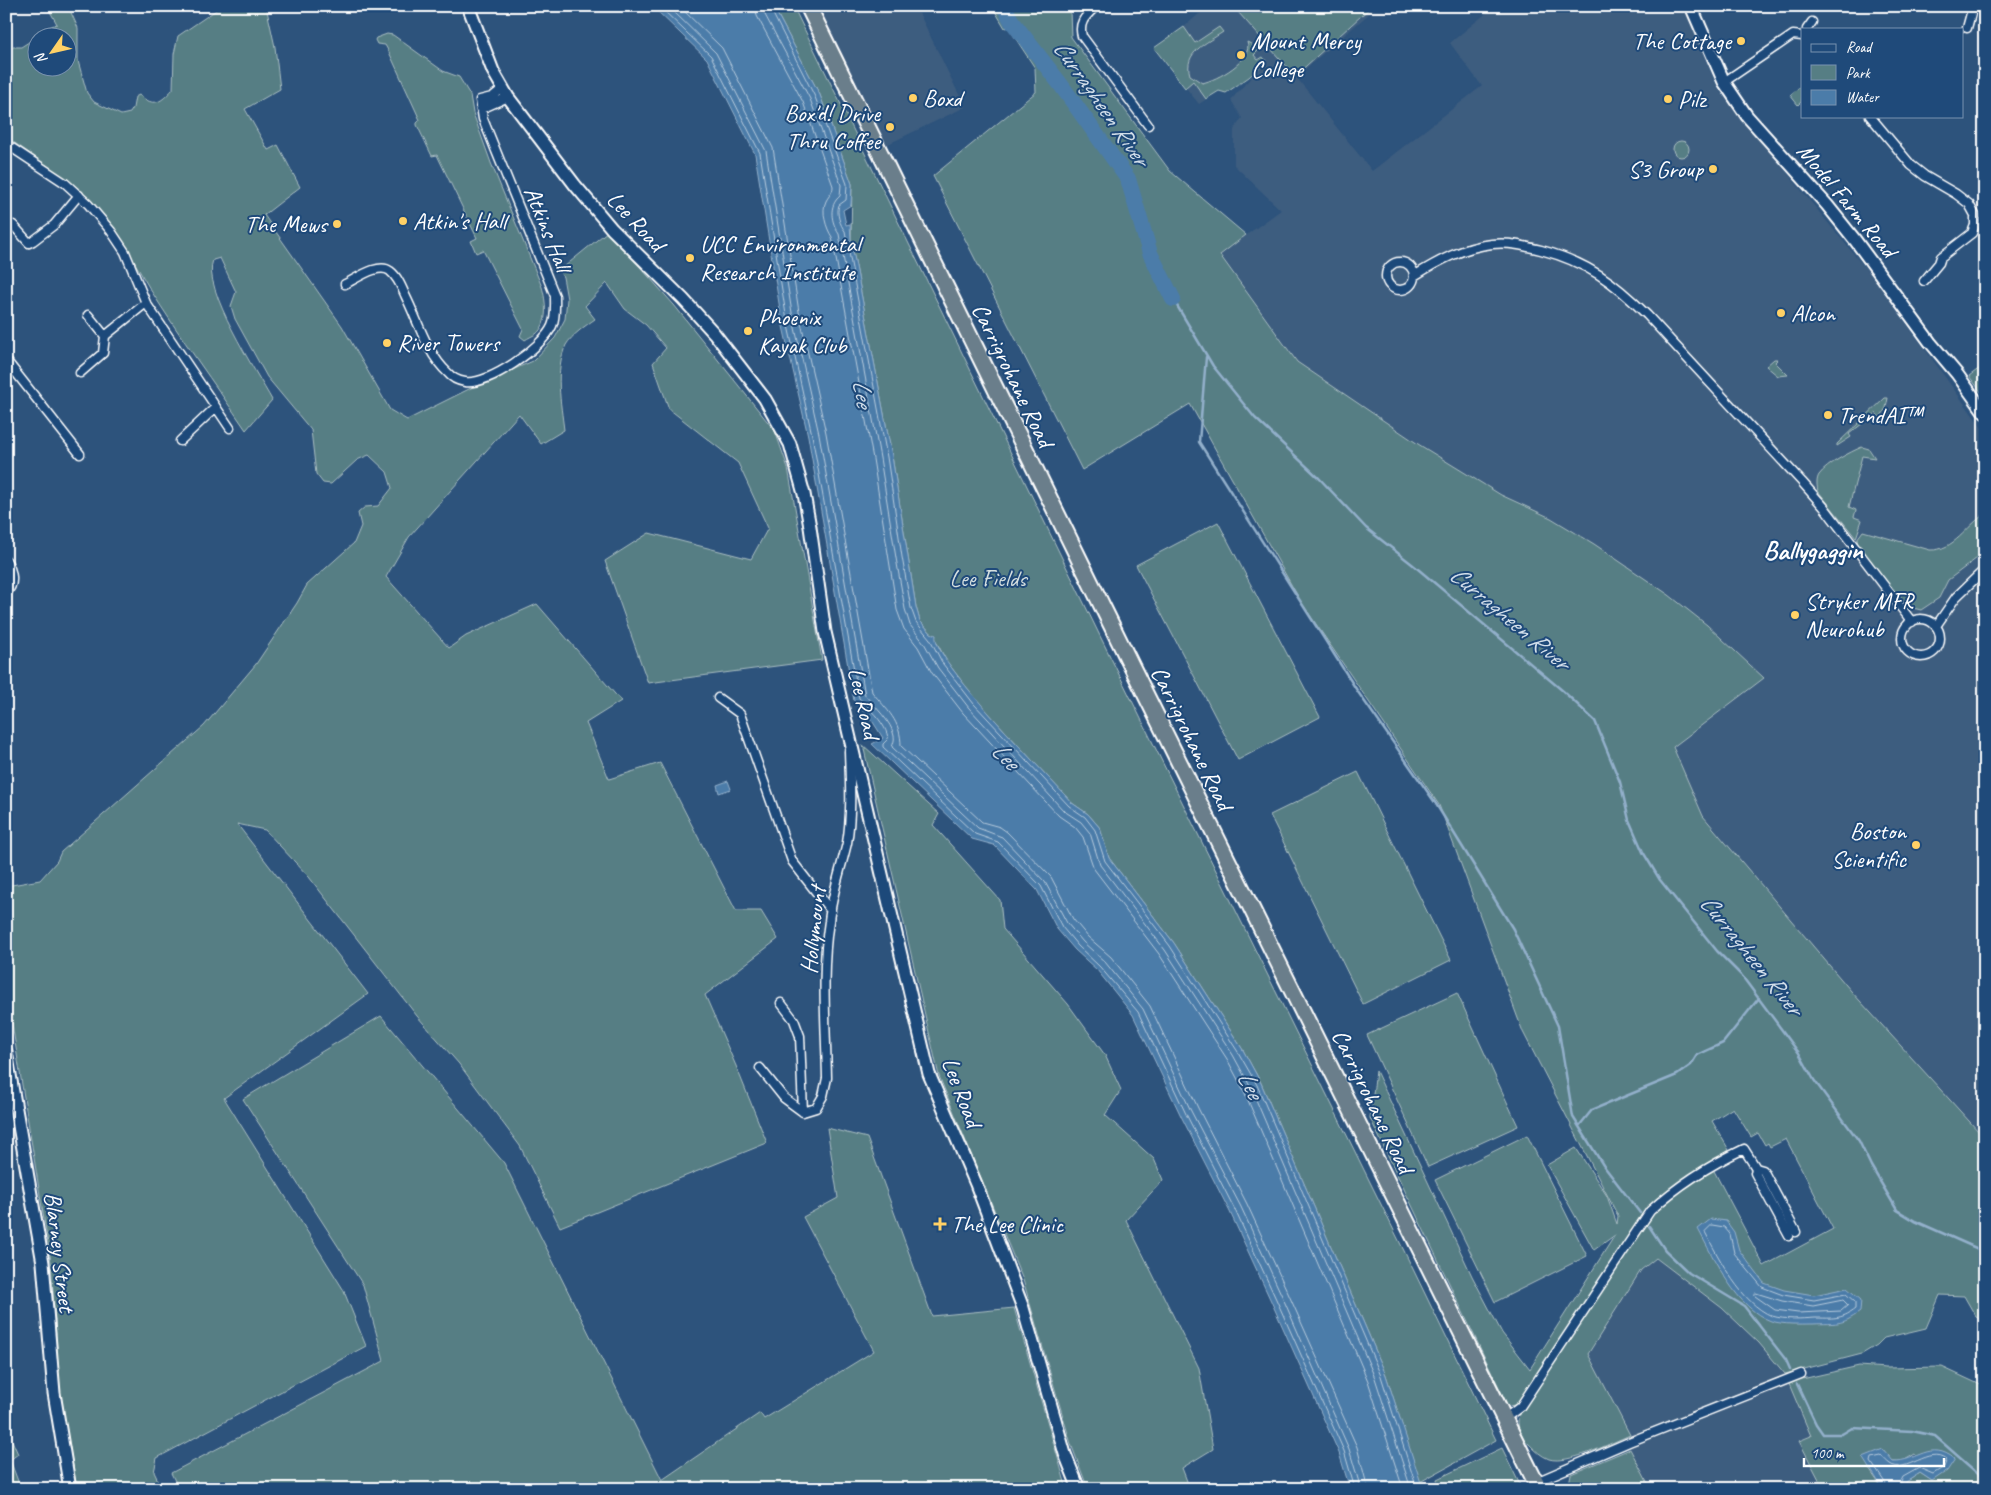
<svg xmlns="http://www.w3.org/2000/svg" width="1991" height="1495" font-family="Caveat,sans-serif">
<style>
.built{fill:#3e5d7f}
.green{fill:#567e84;stroke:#aabec2;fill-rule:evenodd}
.water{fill:#4b7ca9;stroke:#93b0cb}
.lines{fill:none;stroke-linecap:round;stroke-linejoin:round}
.shore{stroke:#b7cbdd;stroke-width:1}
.stream{stroke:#93b0cb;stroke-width:2.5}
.river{stroke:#4b7ca9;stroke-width:16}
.street-casing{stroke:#fff;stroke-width:11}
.secondary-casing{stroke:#fff;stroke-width:15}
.highway-casing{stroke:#fff;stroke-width:19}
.street{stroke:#1f4a7a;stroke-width:8}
.secondary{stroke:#1f4a7a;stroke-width:11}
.highway{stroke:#6b7e8b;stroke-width:15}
.poi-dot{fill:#ffd166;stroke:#1f4a7a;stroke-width:2}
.labels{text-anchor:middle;stroke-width:4;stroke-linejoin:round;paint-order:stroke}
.poi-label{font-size:24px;fill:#fff;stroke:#1f4a7a;text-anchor:start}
.street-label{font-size:24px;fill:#fff;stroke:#1f4a7a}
.park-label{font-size:24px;fill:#d5dfe0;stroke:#1f4a7a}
.water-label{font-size:25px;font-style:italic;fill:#d2deea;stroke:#1f4a7a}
.quarter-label{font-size:26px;font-weight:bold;fill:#fff;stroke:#1f4a7a}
</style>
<rect width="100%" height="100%" fill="#2d537c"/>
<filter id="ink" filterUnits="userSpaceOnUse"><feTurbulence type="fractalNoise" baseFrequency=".02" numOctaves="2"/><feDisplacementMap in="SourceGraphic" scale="10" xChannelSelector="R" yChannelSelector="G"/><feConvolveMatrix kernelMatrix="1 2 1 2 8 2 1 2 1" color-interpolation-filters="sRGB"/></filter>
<g filter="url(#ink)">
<path class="built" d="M818,6h110l-10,5 47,96 -79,38z
M1208,6h170l-82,71 76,94 110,-85 -32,-43 45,-37h188l35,83 153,186 111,153 3,4v704l-6,-4 -128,-141 -148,-175 -30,-69 90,-68 -56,-54 -38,-30 -75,-51 -43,-26 -50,-23 -83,-51 -121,-82 -77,-108 61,-44 -47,-45v-35l8,-12 -11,-18 30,-34 -35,27 -7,-2 -20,13 -45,-56 30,-21z
M1656,1258l66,50 37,35 26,31 26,62 -12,5 25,48h-173l-21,-40v-14l-42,-81 53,-84z"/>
<path class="green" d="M47,6h21l10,22v33l9,32 7,9 27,13 9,-2 3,-5 2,-11 4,-2c16,13 22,7 34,-6l1,-35 4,-18 44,-30h44l9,41 5,42 -35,20 23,41 10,-5 22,42 -36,28 78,111 48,84 17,10 64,-32 62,-27 22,-23 10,-19 2,-20 -4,-22 -4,-6 49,-40 66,74 101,126 13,37 34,192 -174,23 -43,-122 44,-28 102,26 17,-31 -30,-65 -69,-54 -16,-46 13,-15 -20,-23 -21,-16 -18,-26 -22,23 10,13c-10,7 -23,16 -29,26 -12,25 -5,59 -2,85l-23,14 -22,-30 -110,123 -23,40 63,71 17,-12 71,-32 84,97 -35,22 23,56 51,-16 76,148h25l17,28 -73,56 31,71 31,77 -207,84 -40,-81 -61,-82 -42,-48 -108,-139 -44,-47 -28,-6 131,170 -144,104 119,191 23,57 -209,112 -3,14 8,17h-85l-17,-95 -9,-132 -45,-275v-101l34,-6 17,-19 4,-9 143,-126 52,-62 41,-61 10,-18 47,-42 7,-17 -3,-13 7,-6 13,-1 14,-18 -5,-16 -18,-17 -12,5 -26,24 -8,-1 -7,-9 -5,-44 -44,-53 -32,-58 -4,-13 5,-14 -16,-34 -7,2c-12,27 44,113 59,140l-26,30c-32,-47 -66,-93 -96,-141 -16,-26 -28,-54 -49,-77 -27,-30 -62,-52 -95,-75v-90h15l11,-7 6,-9 19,-7zM38,38h30v30h-30z
M773,6h20l307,630 311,629 85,175 -76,42 -34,-107 -125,-292 -18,-33 -69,-107 -65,-85 -9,-30 -12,-14 -16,-11 -95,-102 -30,-39 -14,-27 -13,-14 -4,-14 -24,-151 -41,-216 1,-56 -32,-89z
M992,6h75l3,5 1,26 99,134 76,64 -26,20 77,107 121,82 83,51 50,23 43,26 75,51 38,30 57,53 -91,69 30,69 148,175 128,141 6,4v186l-9,-5 -12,-21 -24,-1 -14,33 -42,10 -7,7 -15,9 -77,20 -26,-31 -37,-35 -66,-50 -15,12 -53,84 42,81c-19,8 -62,30 -81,24 -8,-3 -14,-9 -19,-14 -10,-8 -14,-19 -11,-31l134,-200 18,-17 42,-28 51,97 69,-37 -47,-90 -16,8 -2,-4 -3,2 -7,-12 -7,4 -18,-29 -21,13 17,29 -66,45 -142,204 -6,6 -7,1 -138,-288 6,-47 96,205 30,57 28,36 85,-134 -21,15 -47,-85 29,-17 31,48 10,28 1,-8 -95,-184 -84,-227 -138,-203 -111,-198 -108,66 -149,-294 103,-84 -1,-24 -27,-41 -3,1z
M1245,6h127l-77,70 -57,-64z
M1184,27l11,16 24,-16 4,5c-16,11 -40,20 -33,43l12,8c15,-3 52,-23 45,-41l4,2 7,7 -4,4 4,5 5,-3 3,4 -17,16 -23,16 -7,-2 -13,8 -13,-18 -8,7 -31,-40z
M387,34l6,1 50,36 16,6 11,18 3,18 18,50 51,124c4,14 7,37 -6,47 -4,2 -8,4 -11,6l-5,-4 3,-7 -40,-79 -7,3 -5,-12 6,-3 -40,-83 -5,1 -15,-31v-2l3,-3 -31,-68 -4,-7 -8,-1 -2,-4 1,-2z
M1802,85v16l-4,4 -8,-10z
M1673 149a8 8 0 1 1 16 0a8 8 0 1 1-16 0Z
M1774,359h4l-3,3 13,13 -10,1 -12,-10z
M1984,365l1,1v31l-16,-21z
M1885,398h3l-2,10 -6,10 -4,-5 -27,21 2,3 -14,9v-2z
M1862,447l7,2 6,9 -13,-2 -13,51 7,3 -2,7 8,3 -6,18 -38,-47c-1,-5 -2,-11 1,-16 8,-11 31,-23 43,-28z
M1985,514v38l-37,28 -9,18 -18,12 -12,-3 -15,-14 -36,-48 -1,-6 6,-8 67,19c24,1 36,-24 55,-36z
M1218,522l102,195 -82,43 -102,-195z
M863,745l76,69 -6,11 67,75 3,29 65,75 37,51 16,35 -16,25 49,44 9,21 -37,40 73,148 14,81 -31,19 8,21h-102l-17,-45 -48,-164 -84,-204z
M1358,772l93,188 -88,44 -93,-189z
M1457,993l61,133 -90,41 -61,-132z
M381,1016l123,147 158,317 98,-67 4,6 110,-68 -71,-134 35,-19 -11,-70 40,10 65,178 82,-8 53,181h-888l-8,-16 213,-112 -21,-76 -120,-186z
M1527,1135l60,121 -92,46 -60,-122z
M1859,1366l27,2 56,-1 43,20v102h-77l-2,-7 14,-9 12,8 -17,-27 -12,7h-10l-24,8 14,20h-59l-25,-48 12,-5 -22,-52 13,-5z
M6,1427l12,27 -8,6 11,29h-12l-3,-4z
M1502,1448l20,41h-83l-2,-10z
M1630,1449l21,40h-83l3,-15z"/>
<path class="water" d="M652,6h121l47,89 32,89 -1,21 -8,5 3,15 4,-1 1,16 41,216 24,151 4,14 11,12 5,2c-6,24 115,143 136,168l16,11 12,14 9,30 65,85 69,107 18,33 125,292 37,114h-73l-11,-36 -68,-152 -41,-89 -49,-96 -48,-101 -36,-45 -22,-20 -18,-21 -20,-39 -43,-45 -22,-6 -100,-95 11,-6 -10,-16 -19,-21 -46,-265 -26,-114 -27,-168 -48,-95z
M728,781l3,8 -12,4 -2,-8z
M1711,1219l15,2 8,11 5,18 25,33 20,7 30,5 33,-7 14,12 -1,12c-19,14 -24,11 -47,12 -13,0 -29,1 -42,-3 -34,-12 -57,-62 -73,-92z
M1883,1449l10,12c24,1 37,-22 62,-2l-8,12 -15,10 -12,-8 -14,9 2,7h-25l-20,-32z"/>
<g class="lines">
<path class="shore" d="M659,6l52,50 49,97 27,168 25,114 47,263c10,11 28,26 29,41l-5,5v3l92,87 23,8 43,44 21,41 16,19 22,21 38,45 48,102 49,96 41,89 68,152 11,38
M668,6l48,47 50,98 27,168 26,115 46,261c9,11 27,27 29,41 1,4 -1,8 -2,11l86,81 24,9 43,45 22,41 16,19 22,20 38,47 48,102 50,96 41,89 67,153 12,40
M679,6l43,42 51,100 27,170 26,115 46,259c15,18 29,29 29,54l81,76 18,5 7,5 44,45 22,42 15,18 23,20 39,49 48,102 49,96 41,89 69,154 11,42
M755,6l2,10 46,86 30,84c0,7 -4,9 -7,15 -5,10 0,27 6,36l41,222 24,151 7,19 14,18 14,26 31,40 96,103 16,11 8,10 11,32 65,85 68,105 17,32 124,290 35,108
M763,6l1,7 46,86 31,86 -1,11c-12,10 -9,26 -1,38l41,224 16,100 9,51 5,16 14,18 14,25 31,40 95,103 17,11 9,11 10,32 65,85 68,105 18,33 124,290 36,111
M769,6l46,91 32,87 -1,16 -7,5c-3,8 1,20 6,26l42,226 15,100 9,51 5,14 14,17 13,25 31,40 95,102 16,11 10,13 10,31 65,85 68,106 19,33 124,291 36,113
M1712,1225l12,2 6,7 4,19 28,34 21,8 31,5 32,-6 9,8v7c-14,11 -23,9 -40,9 -13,1 -30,2 -43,-2 -31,-13 -52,-56 -67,-84z
M1756,1293l26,8 31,5 30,-6 5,5 -7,6 -43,2 -23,-3 -20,-14z
M1886,1489v-5l-15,-22 1,-4 9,-2c3,2 6,6 9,8 15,11 40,-19 57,-5l-3,8 -11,7 -14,-6 -16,9 -2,4 1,8"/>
<path class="stream" d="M1173,299l40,67 42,52 64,60 47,50 46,36 151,127 32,30 25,61 9,38 14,32 17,28 57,71 25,25 57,77 15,27 45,61 12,25 26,44 18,11 70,31
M1206,357l-7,85 159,250 78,112 77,125 45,97 15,91 30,48 37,48
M1579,1126l13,-16 85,-35 14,-10 6,-10 26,-12 36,-45
M1649,1226l16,24 24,23 55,33 42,54 4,9
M1797,1384l19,40 7,10h19l10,-6 60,3 23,5 50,44"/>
<path class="river" d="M1004,6l7,14 50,65 67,94 22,74 23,46"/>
<g class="street-casing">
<path id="street" d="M1096,6c-10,10 -18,16 -14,30l66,89
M1967,28l6,-22
M1807,29l5,-7
M1724,82l69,-47 9,1
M481,109l27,-12
M1870,116l41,49 14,11 31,18 13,10 6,11v10l-3,8 -31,24 -2,6 -15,18
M6,144l59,39 23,21 23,27 14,21 21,51 84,125
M13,225l16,18 4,-2 21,-16 25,-30
M1386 276a14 14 0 1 1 28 0a14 14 0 1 1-28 0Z
M1414,276c24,-15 50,-29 78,-32 17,-2 33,2 49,6 46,12 73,32 106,65l155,167 22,25 88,115
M345,284c11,-5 34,-22 45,-13 8,6 12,17 16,26 12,24 21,57 42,76 4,5 11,8 17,9 23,4 78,-35 87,-56 4,-9 3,-20 3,-30l-72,-177 -3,-19 12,-3 10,-8
M88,315l17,21
M6,360l74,94
M80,373l23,-20 2,-17 41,-33
M180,441l36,-34
M6,560c6,10 10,24 0,33
M1902 638a19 19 0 1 1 38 0a19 19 0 1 1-38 0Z
M1936,626l20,-29 29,-28
M718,698l22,16 52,147 39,50
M781,1003l13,17 6,16 3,76 13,-4 7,-12 4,-18c-1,-52 -6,-106 2,-157 3,-27 12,-52 18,-78 5,-30 3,-62 2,-92
M760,1068l24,30 19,14
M1756,1168l7,2 33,62
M1504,1419l16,-12 130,-196c27,-25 60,-46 94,-62l12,19 -1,5 34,63
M1536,1482l93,-40 172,-68"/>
</g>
<g class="secondary-casing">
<path id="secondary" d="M468,6l25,65 15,26 67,88 37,44 71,70 31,34 51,66 25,45 14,50 6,33 15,105 104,442 47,110 47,124 42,146 14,35
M1691,6l33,76 23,34 80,89 28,35 75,102 27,32 28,39
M6,1052l37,211 11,130 16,96"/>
</g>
<g class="highway-casing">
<path id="highway" d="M808,6l324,661 407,822"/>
</g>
<use href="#street" class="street"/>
<use href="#secondary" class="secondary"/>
<use href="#highway" class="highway"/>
</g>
</g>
<g class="poi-dot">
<circle cx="1741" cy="41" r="5"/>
<circle cx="1241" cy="55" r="5"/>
<circle cx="913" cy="98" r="5"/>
<circle cx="1668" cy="99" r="5"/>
<circle cx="890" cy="127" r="5"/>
<circle cx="1713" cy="169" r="5"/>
<circle cx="403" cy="221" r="5"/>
<circle cx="337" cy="224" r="5"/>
<circle cx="690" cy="258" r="5"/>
<circle cx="1781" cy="313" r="5"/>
<circle cx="748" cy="331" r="5"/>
<circle cx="387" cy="343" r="5"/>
<circle cx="1828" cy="415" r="5"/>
<circle cx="1795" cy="615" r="5"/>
<circle cx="1916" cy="845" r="5"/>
<path d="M937.5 1216.5h5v5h5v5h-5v5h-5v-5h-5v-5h5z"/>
</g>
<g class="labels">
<g class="poi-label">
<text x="1251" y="49">Mount Mercy<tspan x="1251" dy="28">College</tspan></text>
<text x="1731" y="49" text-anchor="end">The Cottage</text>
<text x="923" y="106">Boxd</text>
<text x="1678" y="107">Pilz</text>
<text x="880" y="121" text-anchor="end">Box'd! Drive<tspan x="880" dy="28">Thru Coffee</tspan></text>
<text x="1703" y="177" text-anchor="end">S3 Group</text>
<text x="413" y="229">Atkin's Hall</text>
<text x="327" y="232" text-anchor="end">The Mews</text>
<text x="700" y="252">UCC Environmental<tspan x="700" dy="28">Research Institute</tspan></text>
<text x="1791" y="321">Alcon</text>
<text x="758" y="325">Phoenix<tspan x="758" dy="28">Kayak Club</tspan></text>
<text x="397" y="351">River Towers</text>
<text x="1838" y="423">TrendAI™</text>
<text x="1805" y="609">Stryker MFR<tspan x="1805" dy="28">Neurohub</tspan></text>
<text x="1906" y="839" text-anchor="end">Boston<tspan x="1906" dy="28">Scientific</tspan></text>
<text x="951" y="1232">The Lee Clinic</text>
</g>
<g class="street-label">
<text transform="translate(1847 200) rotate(50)" y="8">Model Farm Road</text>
<text transform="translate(636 221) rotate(47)" y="8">Lee Road</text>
<text transform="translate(548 229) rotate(68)" y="8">Atkins Hall</text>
<text transform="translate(1013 375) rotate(64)" y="8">Carrigrohane Road</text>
<text transform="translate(864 703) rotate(77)" y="8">Lee Road</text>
<text transform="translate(1192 738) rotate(64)" y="8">Carrigrohane Road</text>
<text transform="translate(813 930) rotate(-84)" y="8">Hollymount</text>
<text transform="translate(962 1092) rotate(69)" y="8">Lee Road</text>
<text transform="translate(1373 1101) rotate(64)" y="8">Carrigrohane Road</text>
<text transform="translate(60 1252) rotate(83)" y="8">Blarney Street</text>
</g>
<g class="park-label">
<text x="988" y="586">Lee Fields</text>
</g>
<g class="water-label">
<text transform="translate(1102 102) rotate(55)" y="9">Curragheen River</text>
<text transform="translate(864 393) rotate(82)" y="9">Lee</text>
<text transform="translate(1510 617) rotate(40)" y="9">Curragheen River</text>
<text transform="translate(1006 755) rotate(46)" y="9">Lee</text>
<text transform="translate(1752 954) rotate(51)" y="9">Curragheen River</text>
<text transform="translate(1251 1084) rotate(62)" y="9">Lee</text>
</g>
<g class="quarter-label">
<text x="1813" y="559">Ballygaggin</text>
</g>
</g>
<rect width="1991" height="1495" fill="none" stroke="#1f4a7a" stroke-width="25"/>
<rect x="12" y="12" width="1966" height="1470" fill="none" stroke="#fff" stroke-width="2" filter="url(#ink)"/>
<rect x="1801" y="28" width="162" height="90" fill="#1f4a7a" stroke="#7992af"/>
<rect x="1811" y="44" width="25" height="8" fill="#1f4a7a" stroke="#7992af"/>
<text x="1846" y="52" font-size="15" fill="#ffffff">Road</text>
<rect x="1811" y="65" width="25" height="15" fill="#567e84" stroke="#7992af"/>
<text x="1846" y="78" font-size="15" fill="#ffffff">Park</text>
<rect x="1811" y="90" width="25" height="15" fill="#4b7ca9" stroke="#7992af"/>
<text x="1846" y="102" font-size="15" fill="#ffffff">Water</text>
<g transform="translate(52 52) rotate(236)"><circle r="24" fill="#1f4a7a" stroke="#7992af"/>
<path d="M0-4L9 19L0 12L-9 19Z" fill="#ffd166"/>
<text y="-8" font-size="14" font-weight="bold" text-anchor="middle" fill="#ffffff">N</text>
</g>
<path d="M1804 1458v8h140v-8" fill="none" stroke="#ffffff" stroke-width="2.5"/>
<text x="1811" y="1458" font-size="15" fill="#ffffff" stroke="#1f4a7a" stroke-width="4" paint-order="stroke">100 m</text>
</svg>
